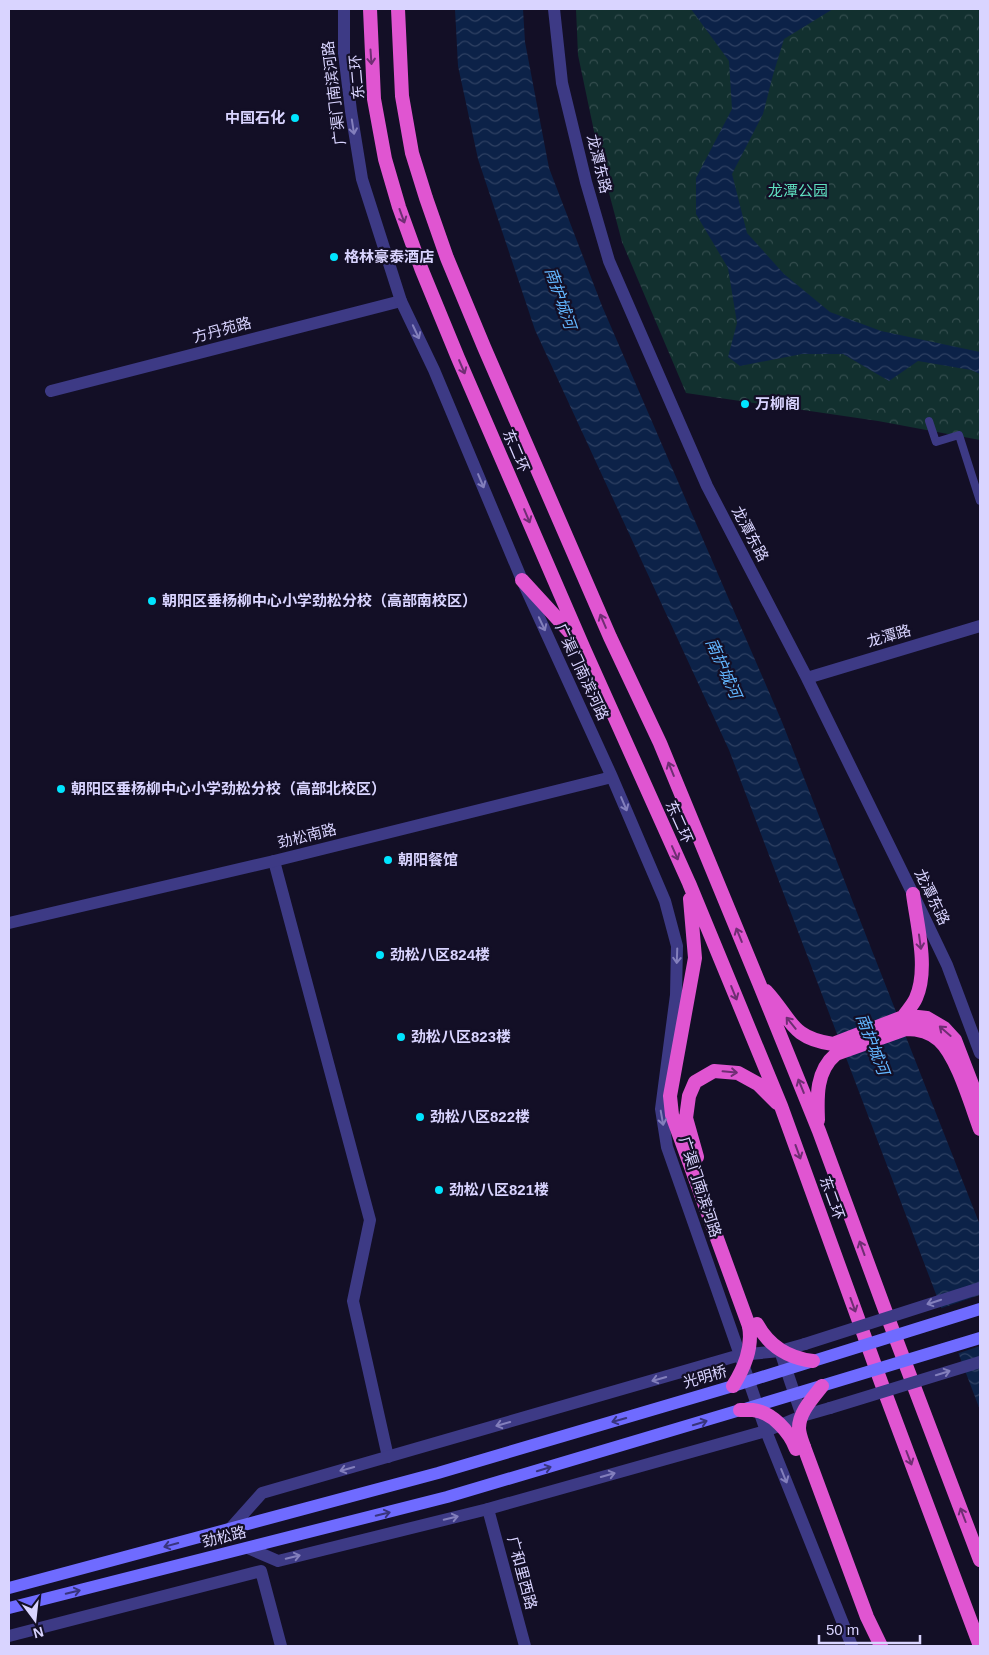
<svg xmlns="http://www.w3.org/2000/svg" width="989" height="1655" font-family="Arial,'Noto Sans SC',sans-serif">
<style>
.forest{fill:url(#forest-crowns)}
.water{fill:url(#water-waves)}
.pier{fill:#130f26}
.lines{fill:none;stroke-linecap:round;stroke-linejoin:round}
.service{stroke:#3d3a85;stroke-width:8}
.minor{stroke:#3d3a85;stroke-width:12}
.tertiary{stroke:#3d3a85;stroke-width:12}
.secondary{stroke:#6f6bff;stroke-width:12}
.trunk{stroke:#e055d1;stroke-width:14}
.tertiary-bridge{stroke:#3d3a85;stroke-width:12}
.secondary-bridge{stroke:#6f6bff;stroke-width:12}
.trunk-bridge{stroke:#e055d1;stroke-width:14}
.oneway{stroke:#6f2e73}
.oneway2{stroke:#837fbc}
.oneway3{stroke:#38347d}
.poi-dot{fill:#00e5ff;stroke:#130f26;stroke-width:2}
.labels{text-anchor:middle;stroke-width:4.5;stroke-linejoin:round;paint-order:stroke}
.street-label{font-size:15px;fill:#d9d4ff;stroke:#130f26}
.poi-label{font-size:15px;font-weight:bold;fill:#d9d4ff;stroke:#130f26;text-anchor:start}
.park-label{font-size:15px;fill:#5fe0c0;stroke:#130f26}
.water-label{font-size:16px;font-style:italic;fill:#62b6ff;stroke:#130f26}
</style>
<defs>
<pattern id="forest-crowns" width="20" height="18" patternUnits="userSpaceOnUse" patternTransform="scale(1.25)"><rect width="20" height="18" fill="#12302f"/><path d="M2 6a3 3 0 1 1 6 0M12 15a3 3 0 1 1 6 0" fill="none" stroke="#344d4e"/></pattern>
<pattern id="water-waves" width="16" height="10" patternUnits="userSpaceOnUse" patternTransform="scale(1.25)"><rect width="16" height="10" fill="#0c2248"/><path d="M0 5q4-4 8 0t8 0" fill="none" stroke="#2f4163"/></pattern>
</defs>
<rect width="100%" height="100%" fill="#130f26"/>
<path class="forest" d="M576,9h404v431l-102,-19 -192,-28 -64,-151 -23,-87 -21,-100z"/>
<path class="water" d="M455,9h68l2,33 24,126 53,138 180,416 198,503v185l-251,-660 -194,-420 -57,-171 -20,-93z
M691,9h142l-49,30 -11,36 -10,39 -31,60 15,59 37,41 46,38 51,19 99,21v22l-9,-4 -53,-9 -29,20 -46,-27h-41l-62,12 -12,-9 9,-34 -9,-55 -32,-54v-36l36,-69 -3,-48z"/>
<path class="pier" d="M980,1295v51l-24,8 -17,-45z"/>
<g class="lines">
<path class="service" d="M929,421l7,21 23,-7 21,66"/>
<path class="minor" d="M51,391l350,-90
M274,861l96,359 -17,81 35,156
M488,1509l37,137
M9,1636l252,-65 20,75"/>
<path class="tertiary" d="M554,9l8,74 24,99 23,79 98,225 100,192 106,216 34,71 33,88
M807,678l173,-52
M9,923l265,-62 338,-84
M780,1351l25,-7
M802,1416l-22,-65 -40,4 26,76 36,-15 28,-8
M229,1530l33,-37 478,-138 -73,-208 -6,-38 15,-114 1,-49 -12,-45 -53,-124 -90,-197 -88,-210 -33,-69 -39,-122 -11,-68 -7,-58v-44
M248,1548l30,13 210,-52 278,-78 86,215"/>
<path class="secondary" d="M9,1588l429,-115 295,-87
M9,1608l438,-111 293,-87"/>
<path class="trunk" d="M370,9l4,90 11,60 14,48 22,61 37,90 126,291 105,234 92,223 100,276 99,264
M398,9l4,87 10,57 14,45 21,60 37,89 126,290 50,106 99,240 60,148 69,187 92,242
M522,580l55,60
M690,899l5,59 -25,138 2,19 77,211
M766,991c26,28 24,47 67,53l70,-27h15l9,1 17,10 11,12 25,65
M903,1017c4,-6 10,-12 13,-19 13,-29 1,-73 -3,-104
M818,1120c-1,-24 -2,-49 18,-66l70,-25c12,0 23,2 33,11 18,16 32,65 41,89
M697,1157l-11,-39 3,-22 6,-14 19,-11 24,2 20,11 19,19
M804,1447l63,170 14,29"/>
<path class="tertiary-bridge" d="M805,1344l175,-56
M830,1408l150,-46"/>
<path class="secondary-bridge" d="M733,1386l247,-77
M745,1409l235,-71"/>
<path class="trunk-bridge" d="M757,1324c12,22 32,34 56,37
M733,1386c11,-18 20,-38 16,-60
M740,1410c4,0 9,0 13,0 19,2 37,22 43,39
M804,1447c-2,-6 -5,-13 -5,-19 0,-16 14,-30 23,-42"/>
</g>
<defs><path id="oneway-shaft" d="M-6 0H5M1.5-3L5.5 0L1.5 3" fill="none" stroke-width="1.6" stroke-linecap="round" stroke-linejoin="round" transform="scale(1.25)"/></defs>
<g class="oneway">
<use href="#oneway-shaft" transform="translate(371 57) rotate(86)"/>
<use href="#oneway-shaft" transform="translate(402 216) rotate(70)"/>
<use href="#oneway-shaft" transform="translate(462 367) rotate(67)"/>
<use href="#oneway-shaft" transform="translate(527 516) rotate(67)"/>
<use href="#oneway-shaft" transform="translate(603 621) rotate(-113)"/>
<use href="#oneway-shaft" transform="translate(671 769) rotate(-112)"/>
<use href="#oneway-shaft" transform="translate(675 853) rotate(66)"/>
<use href="#oneway-shaft" transform="translate(739 935) rotate(-112)"/>
<use href="#oneway-shaft" transform="translate(920 942) rotate(82)"/>
<use href="#oneway-shaft" transform="translate(734 993) rotate(68)"/>
<use href="#oneway-shaft" transform="translate(791 1023) rotate(-129)"/>
<use href="#oneway-shaft" transform="translate(945 1031) rotate(-139)"/>
<use href="#oneway-shaft" transform="translate(730 1072) rotate(5)"/>
<use href="#oneway-shaft" transform="translate(801 1086) rotate(-112)"/>
<use href="#oneway-shaft" transform="translate(798 1152) rotate(70)"/>
<use href="#oneway-shaft" transform="translate(862 1248) rotate(-110)"/>
<use href="#oneway-shaft" transform="translate(853 1305) rotate(70)"/>
<use href="#oneway-shaft" transform="translate(909 1458) rotate(69)"/>
<use href="#oneway-shaft" transform="translate(963 1515) rotate(-111)"/>
</g>
<g class="oneway2">
<use href="#oneway-shaft" transform="translate(353 127) rotate(81)"/>
<use href="#oneway-shaft" transform="translate(416 332) rotate(65)"/>
<use href="#oneway-shaft" transform="translate(481 481) rotate(67)"/>
<use href="#oneway-shaft" transform="translate(542 624) rotate(65)"/>
<use href="#oneway-shaft" transform="translate(624 804) rotate(67)"/>
<use href="#oneway-shaft" transform="translate(677 956) rotate(92)"/>
<use href="#oneway-shaft" transform="translate(662 1118) rotate(80)"/>
<use href="#oneway-shaft" transform="translate(934 1302) rotate(162)"/>
<use href="#oneway-shaft" transform="translate(943 1373) rotate(-17)"/>
<use href="#oneway-shaft" transform="translate(659 1379) rotate(164)"/>
<use href="#oneway-shaft" transform="translate(503 1424) rotate(164)"/>
<use href="#oneway-shaft" transform="translate(347 1469) rotate(164)"/>
<use href="#oneway-shaft" transform="translate(608 1475) rotate(-16)"/>
<use href="#oneway-shaft" transform="translate(784 1476) rotate(68)"/>
<use href="#oneway-shaft" transform="translate(451 1518) rotate(-14)"/>
<use href="#oneway-shaft" transform="translate(293 1557) rotate(-14)"/>
</g>
<g class="oneway3">
<use href="#oneway-shaft" transform="translate(619 1420) rotate(164)"/>
<use href="#oneway-shaft" transform="translate(700 1423) rotate(-17)"/>
<use href="#oneway-shaft" transform="translate(544 1469) rotate(-17)"/>
<use href="#oneway-shaft" transform="translate(383 1514) rotate(-14)"/>
<use href="#oneway-shaft" transform="translate(171 1545) rotate(165)"/>
<use href="#oneway-shaft" transform="translate(73 1592) rotate(-14)"/>
</g>
<g class="poi-dot">
<circle cx="295" cy="118" r="5"/>
<circle cx="334" cy="257" r="5"/>
<circle cx="745" cy="404" r="5"/>
<circle cx="152" cy="601" r="5"/>
<circle cx="61" cy="789" r="5"/>
<circle cx="388" cy="860" r="5"/>
<circle cx="380" cy="955" r="5"/>
<circle cx="401" cy="1037" r="5"/>
<circle cx="420" cy="1117" r="5"/>
<circle cx="439" cy="1190" r="5"/>
</g>
<g class="labels">
<g class="street-label">
<text transform="translate(357 77) rotate(-95)" y="5">东二环</text>
<text transform="translate(334 93) rotate(-97)" y="5">广渠门南滨河路</text>
<text transform="translate(599 164) rotate(76)" y="5">龙潭东路</text>
<text transform="translate(222 330) rotate(-15)" y="5">方丹苑路</text>
<text transform="translate(516 451) rotate(67)" y="5">东二环</text>
<text transform="translate(750 534) rotate(62)" y="5">龙潭东路</text>
<text transform="translate(889 636) rotate(-16)" y="5">龙潭路</text>
<text transform="translate(582 672) rotate(65)" y="5">广渠门南滨河路</text>
<text transform="translate(679 822) rotate(66)" y="5">东二环</text>
<text transform="translate(307 836) rotate(-14)" y="5">劲松南路</text>
<text transform="translate(932 897) rotate(64)" y="5">龙潭东路</text>
<text transform="translate(700 1187) rotate(72)" y="5">广渠门南滨河路</text>
<text transform="translate(832 1198) rotate(70)" y="5">东二环</text>
<text transform="translate(705 1377) rotate(-16)" y="5">光明桥</text>
<text transform="translate(224 1537) rotate(-14)" y="5">劲松路</text>
<text transform="translate(522 1573) rotate(75)" y="5">广和里西路</text>
</g>
<g class="poi-label">
<text x="285" y="123" text-anchor="end">中国石化</text>
<text x="344" y="262">格林豪泰酒店</text>
<text x="755" y="409">万柳阁</text>
<text x="162" y="606">朝阳区垂杨柳中心小学劲松分校（高部南校区）</text>
<text x="71" y="794">朝阳区垂杨柳中心小学劲松分校（高部北校区）</text>
<text x="398" y="865">朝阳餐馆</text>
<text x="390" y="960">劲松八区824楼</text>
<text x="411" y="1042">劲松八区823楼</text>
<text x="430" y="1122">劲松八区822楼</text>
<text x="449" y="1195">劲松八区821楼</text>
</g>
<g class="park-label">
<text x="798" y="196">龙潭公园</text>
</g>
<g class="water-label">
<text transform="translate(561 298) rotate(71)" y="6">南护城河</text>
<text transform="translate(724 668) rotate(66)" y="6">南护城河</text>
<text transform="translate(873 1044) rotate(69)" y="6">南护城河</text>
</g>
</g>
<rect width="989" height="1655" fill="none" stroke="#d9d4ff" stroke-width="20"/>
<g transform="translate(35 1620) rotate(165)" stroke="#130f26" stroke-width="4" paint-order="stroke">
<path d="M0-4L9 19L0 12L-9 19Z" fill="#d9d4ff"/>
<text y="-8" font-size="14" font-weight="bold" text-anchor="middle" fill="#d9d4ff">N</text>
</g>
<path d="M819 1635v8h101v-8" fill="none" stroke="#d9d4ff" stroke-width="2.5"/>
<text x="826" y="1635" font-size="15" fill="#d9d4ff" stroke="#130f26" stroke-width="4" paint-order="stroke">50 m</text>
</svg>
